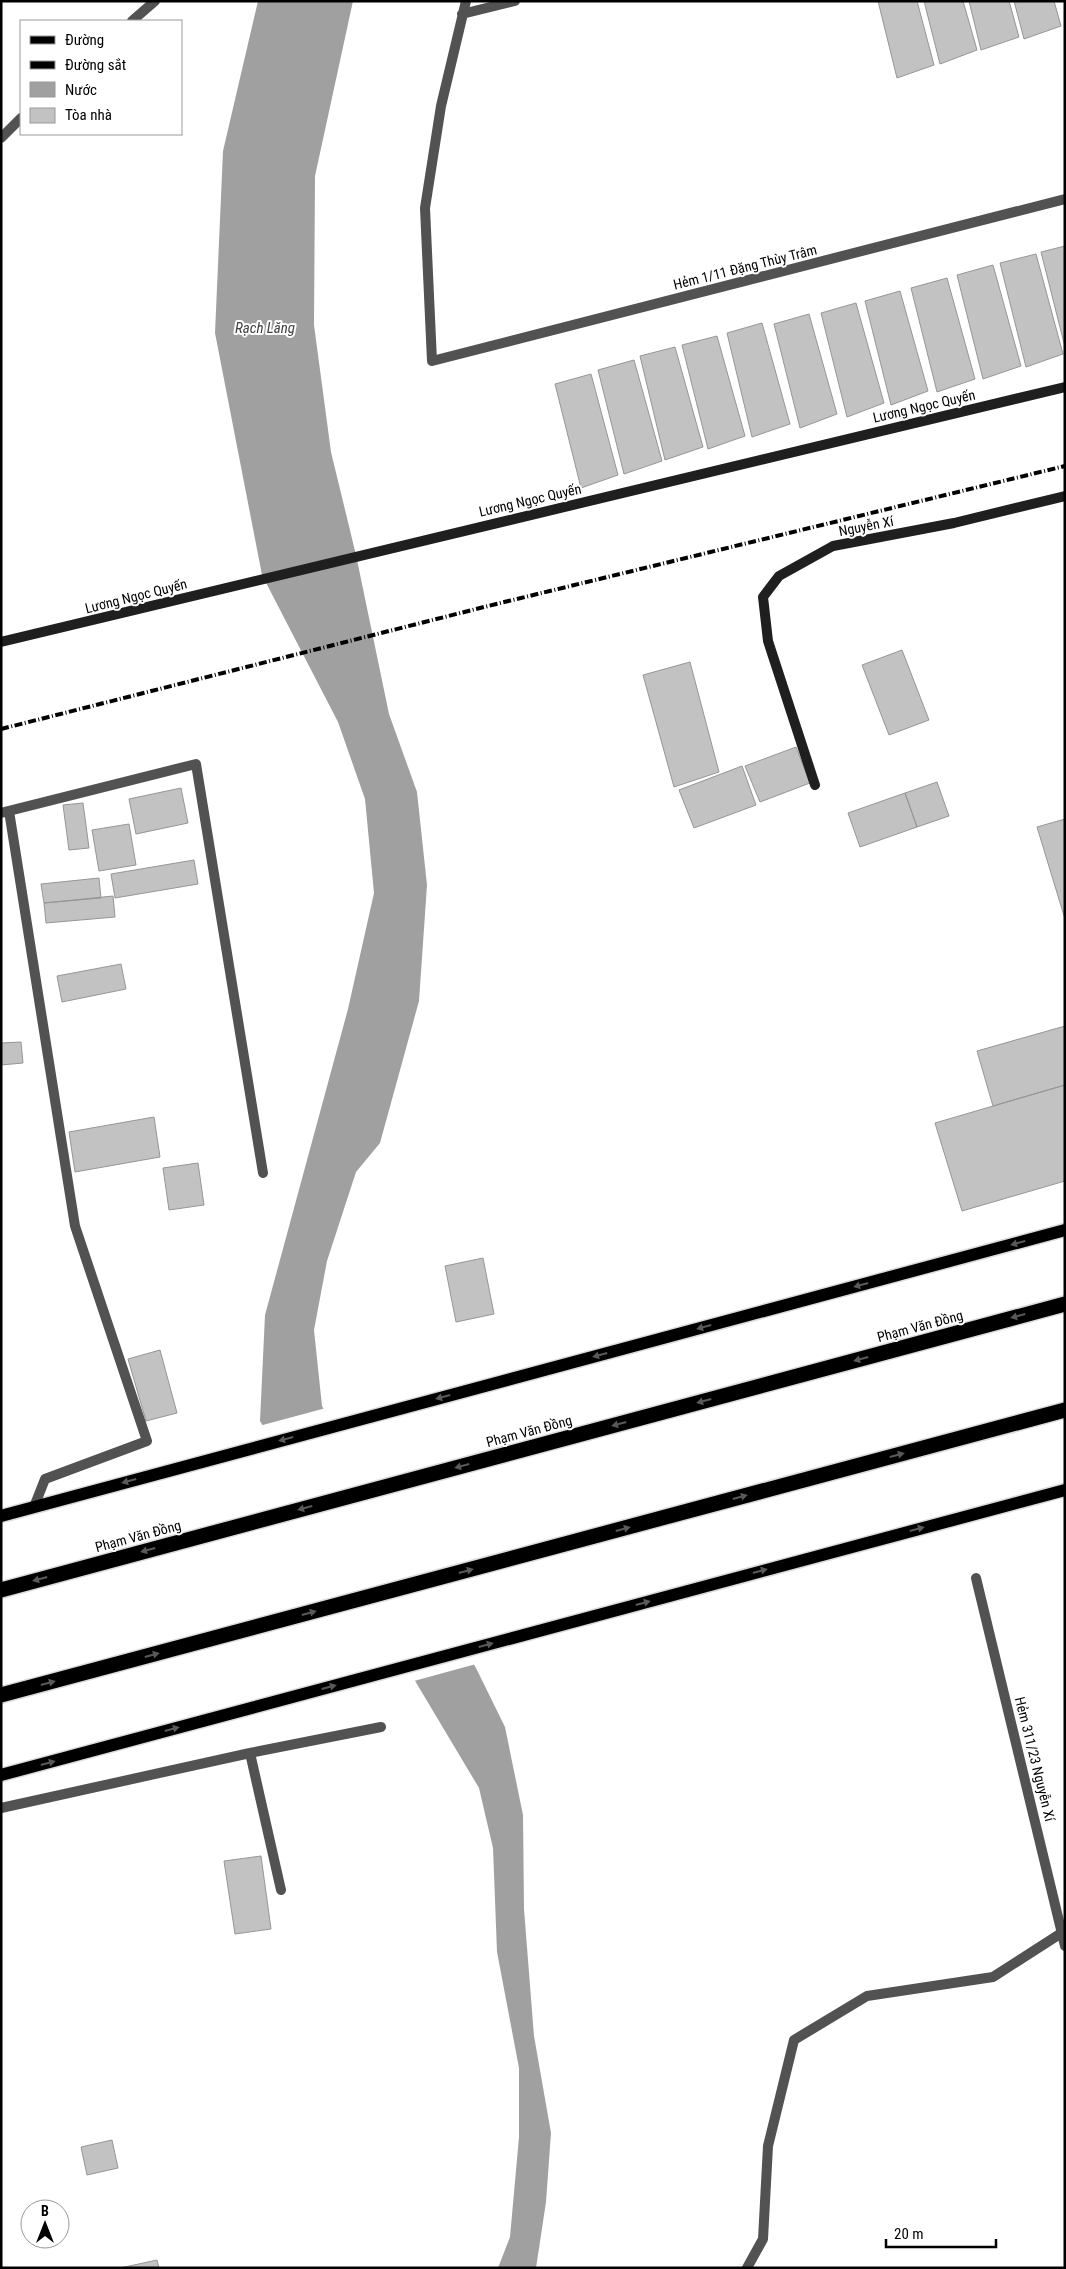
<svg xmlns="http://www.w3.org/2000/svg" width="1066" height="2269" font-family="'Roboto Condensed',sans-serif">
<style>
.water{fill:#a0a0a0}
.pier{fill:#fff}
.building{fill:#c2c2c2;stroke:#969696}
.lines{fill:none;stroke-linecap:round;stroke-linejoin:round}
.primary-casing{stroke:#dbdbdb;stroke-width:15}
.highway-casing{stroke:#dbdbdb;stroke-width:18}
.lane{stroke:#525252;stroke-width:10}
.street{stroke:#525252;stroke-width:10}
.secondary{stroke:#1f1f1f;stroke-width:10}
.primary{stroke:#000;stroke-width:12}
.highway{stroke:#000;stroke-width:15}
.rail{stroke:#000;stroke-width:4;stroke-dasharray:8 2.5 1 2.5;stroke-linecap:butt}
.oneway{fill:#595959}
.labels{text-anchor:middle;stroke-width:4;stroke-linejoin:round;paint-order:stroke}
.street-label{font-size:14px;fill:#000;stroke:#fff}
.water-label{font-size:15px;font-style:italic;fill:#414141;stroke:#fff}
</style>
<rect width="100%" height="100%" fill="#fff"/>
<path class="water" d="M258,1h95l-38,175 -1,149 17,127 25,103 33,159 28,78 10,93 -8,116 -39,142 -24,29 -29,89 -13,69 8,76 154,262 29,59 18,88 1,94 10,127 17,97 -5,69 -10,66h-38l12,-31 9,-100v-69l-22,-116 -4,-104 -14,-60 -219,-367 5,-106 83,-306 26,-116 -9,-94 -27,-77 -76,-147 -47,-242 8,-182z"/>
<path class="pier" d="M326,1408l150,256 -62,17 -155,-255z"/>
<path class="building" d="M878,1h39l17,64 -37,13z
M924,1h39l14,49 -37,14z
M969,1h40l10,36 -38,13z
M1014,1h40l7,25 -37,13z
M1065,246v101l-24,-95z
M1036,254l27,100 -37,13 -26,-104z
M993,265l28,101 -38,13 -26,-104z
M947,278l28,101 -38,13 -26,-104z
M900,291l28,100 -37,14 -26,-104z
M856,303l28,100 -37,14 -26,-104z
M809,314l28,100 -37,14 -26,-104z
M762,323l28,101 -38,13 -25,-104z
M717,336l28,100 -37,13 -26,-104z
M675,347l28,100 -38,13 -25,-104z
M634,360l28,101 -38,13 -26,-104z
M591,374l27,101 -37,13 -26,-104z
M902,650l27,70 -40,15 -27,-70z
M690,662l29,110 -45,15 -31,-112z
M796,747l14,36 -50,19 -15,-36z
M742,766l14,39 -62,23 -15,-38z
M937,782l12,34 -32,11 -12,-34z
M181,788l7,35 -52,11 -7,-35z
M905,793l12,34 -57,20 -12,-34z
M83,803l6,45 -20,2 -6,-45z
M1065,819v100l-28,-92z
M129,824l7,41 -37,6 -7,-41z
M194,860l4,24 -83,14 -4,-24z
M99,878l2,20 -57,5 -3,-19z
M113,896l2,21 -69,6 -2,-20z
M121,964l5,25 -64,13 -5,-26z
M1065,1026v59l-72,21 -16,-55z
M21,1042l2,21 -22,2v-22z
M1065,1085v96l-103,30 -27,-88z
M154,1117l6,40 -85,15 -6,-40z
M198,1163l6,42 -35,5 -6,-42z
M483,1258l11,56 -38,8 -11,-56z
M160,1350l17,63 -31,8 -18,-62z
M261,1856l10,73 -36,5 -11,-73z
M112,2140l6,28 -31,7 -6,-28z
M157,2260l2,8h-39z"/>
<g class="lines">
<g class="primary-casing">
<path id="primary" d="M1,1516l1064,-286
M1,1775l1064,-285"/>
</g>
<g class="highway-casing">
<path id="highway" d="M1,1590l1064,-286
M1,1695l1064,-285"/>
</g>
<path class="lane" d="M132,21l23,-20
M1,138l20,-20
M9,811l66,415 72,215 -102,38 -11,28
M1,813l195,-49 67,409
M976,1578l89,368
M250,1753l31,137
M1,1808l249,-55 131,-26
M747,2268l16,-29 5,-93 26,-106 73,-44 126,-19 70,-45"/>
<path class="street" d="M466,1l-25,105 -16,102 7,153 633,-162
M462,14l53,-13"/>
<path class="secondary" d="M1,642l1064,-255
M815,785l-47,-144 -5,-44 16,-21 54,-30 121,-23 111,-27"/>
<use href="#primary" class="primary"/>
<use href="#highway" class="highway"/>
<path class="rail" d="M1,729l487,-123 577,-140"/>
</g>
<defs><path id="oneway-solid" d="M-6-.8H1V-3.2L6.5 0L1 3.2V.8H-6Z" transform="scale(1.25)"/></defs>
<g class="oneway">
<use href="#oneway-solid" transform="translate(1018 1243) rotate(165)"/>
<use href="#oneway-solid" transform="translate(861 1285) rotate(165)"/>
<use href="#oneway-solid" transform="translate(1018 1316) rotate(165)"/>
<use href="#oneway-solid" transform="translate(704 1327) rotate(165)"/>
<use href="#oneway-solid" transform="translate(600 1355) rotate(165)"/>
<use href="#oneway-solid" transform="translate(861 1359) rotate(165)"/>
<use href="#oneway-solid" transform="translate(443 1397) rotate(165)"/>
<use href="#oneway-solid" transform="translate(704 1401) rotate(165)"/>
<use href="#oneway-solid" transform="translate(619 1424) rotate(165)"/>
<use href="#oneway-solid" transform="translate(286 1439) rotate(165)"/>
<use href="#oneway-solid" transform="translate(897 1455) rotate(-15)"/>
<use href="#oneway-solid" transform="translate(462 1466) rotate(165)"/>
<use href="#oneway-solid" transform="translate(129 1481) rotate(165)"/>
<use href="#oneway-solid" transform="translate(740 1497) rotate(-15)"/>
<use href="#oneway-solid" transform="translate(305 1508) rotate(165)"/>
<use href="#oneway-solid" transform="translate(623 1529) rotate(-15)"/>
<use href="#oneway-solid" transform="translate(917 1529) rotate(-15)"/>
<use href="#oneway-solid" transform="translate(148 1550) rotate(165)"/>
<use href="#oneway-solid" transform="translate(466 1571) rotate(-15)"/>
<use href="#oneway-solid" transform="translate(760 1571) rotate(-15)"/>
<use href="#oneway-solid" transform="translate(40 1579) rotate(165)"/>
<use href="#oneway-solid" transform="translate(643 1603) rotate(-15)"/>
<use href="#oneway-solid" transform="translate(309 1613) rotate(-15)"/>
<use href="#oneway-solid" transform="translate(486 1645) rotate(-15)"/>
<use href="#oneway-solid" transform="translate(152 1655) rotate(-15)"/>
<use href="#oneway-solid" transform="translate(48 1683) rotate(-15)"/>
<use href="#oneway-solid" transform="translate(329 1687) rotate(-15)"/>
<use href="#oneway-solid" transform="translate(172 1729) rotate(-15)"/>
<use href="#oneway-solid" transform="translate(48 1763) rotate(-15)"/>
</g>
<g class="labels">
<g class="street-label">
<text transform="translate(745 267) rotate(-14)" y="5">Hẻm 1/11 Đặng Thùy Trâm</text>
<text transform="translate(924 406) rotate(-13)" y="5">Lương Ngọc Quyến</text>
<text transform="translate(530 500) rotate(-13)" y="5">Lương Ngọc Quyến</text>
<text transform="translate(866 526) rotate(-11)" y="5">Nguyễn Xí</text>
<text transform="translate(136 596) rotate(-14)" y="5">Lương Ngọc Quyến</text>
<text transform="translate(920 1326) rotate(-15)" y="5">Phạm Văn Đồng</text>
<text transform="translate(529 1431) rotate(-15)" y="5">Phạm Văn Đồng</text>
<text transform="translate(138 1536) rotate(-15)" y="5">Phạm Văn Đồng</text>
<text transform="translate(1035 1759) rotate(76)" y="5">Hẻm 311/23 Nguyễn Xí</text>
</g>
<g class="water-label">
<text x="265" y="333">Rạch Lăng</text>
</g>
</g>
<rect width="1066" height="2269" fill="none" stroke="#000000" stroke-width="5"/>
<rect x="20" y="20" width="162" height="115" fill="#ffffff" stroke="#999999"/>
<rect x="30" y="36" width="25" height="8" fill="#000000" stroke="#999999"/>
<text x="65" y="45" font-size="15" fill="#000000">Đường</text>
<rect x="30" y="61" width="25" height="8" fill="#000000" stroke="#999999"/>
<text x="65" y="70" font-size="15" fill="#000000">Đường sắt</text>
<rect x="30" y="82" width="25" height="15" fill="#a0a0a0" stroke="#999999"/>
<text x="65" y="95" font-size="15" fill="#000000">Nước</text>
<rect x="30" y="108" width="25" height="15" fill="#c2c2c2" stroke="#999999"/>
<text x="65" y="120" font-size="15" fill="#000000">Tòa nhà</text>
<g transform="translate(45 2224)"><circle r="24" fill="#ffffff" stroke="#999999"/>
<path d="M0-4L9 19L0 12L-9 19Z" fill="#000000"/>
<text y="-8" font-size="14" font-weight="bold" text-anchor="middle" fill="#000000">B</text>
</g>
<path d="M886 2239v8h110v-8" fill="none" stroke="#000000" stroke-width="2.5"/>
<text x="894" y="2239" font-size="15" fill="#000000" stroke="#ffffff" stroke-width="4" paint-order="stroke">20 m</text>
</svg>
